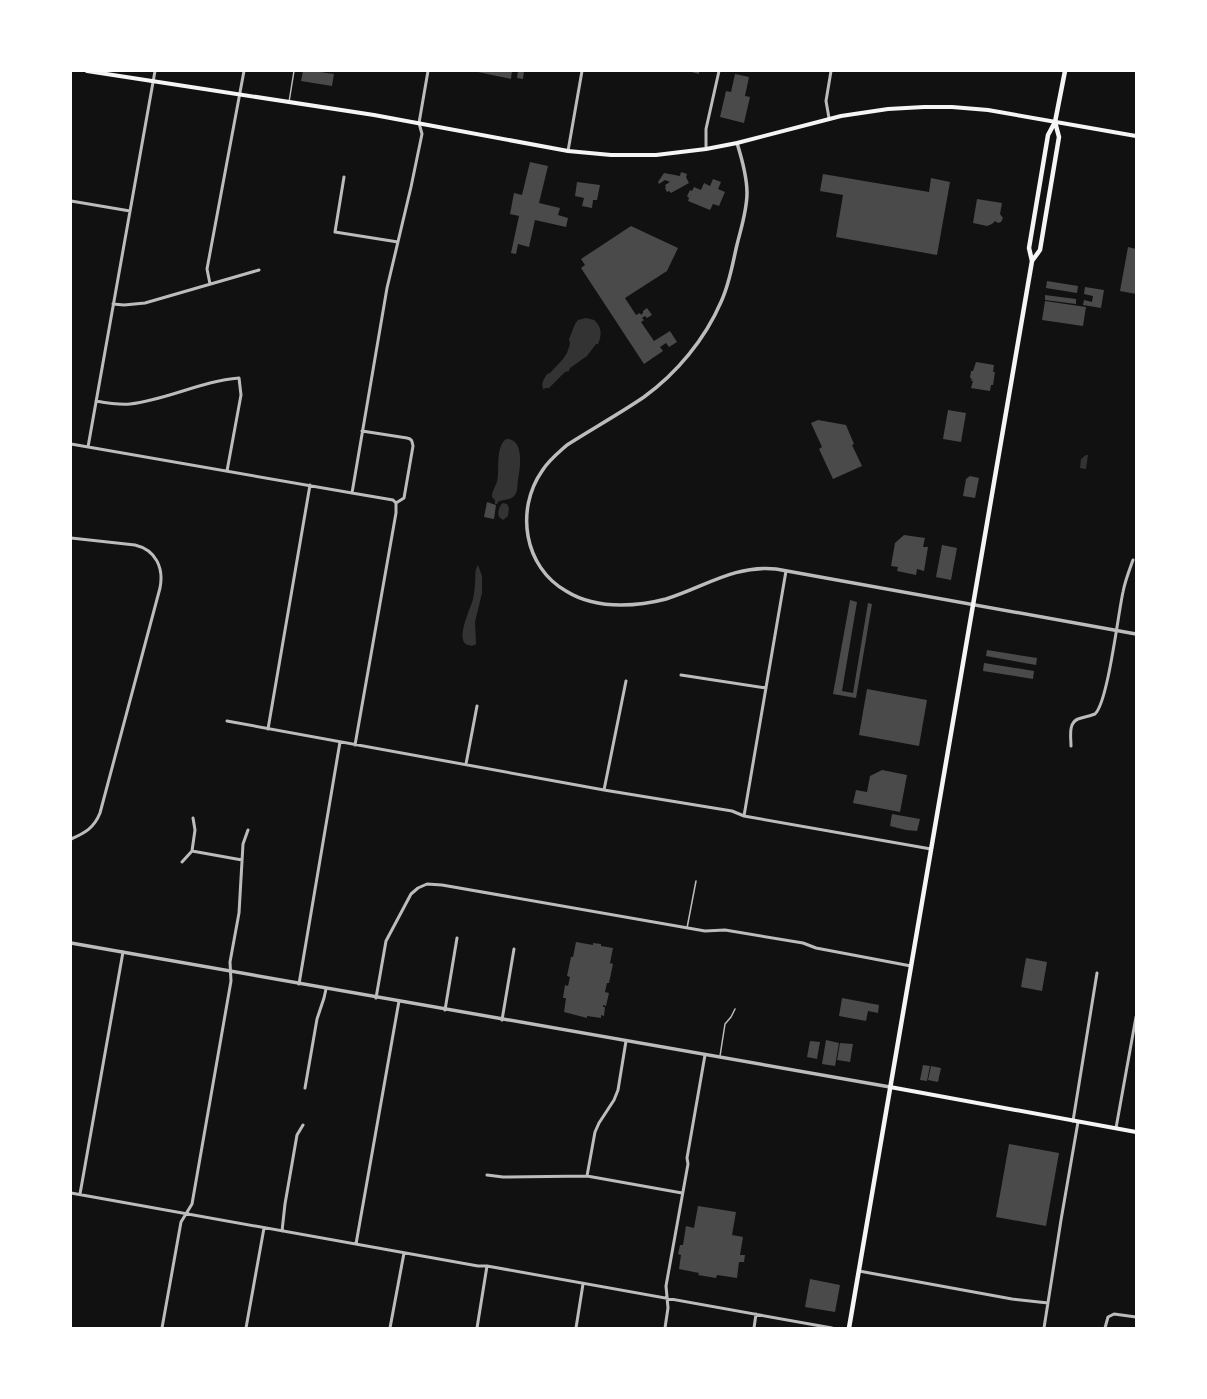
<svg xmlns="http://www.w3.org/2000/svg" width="1207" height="1399" font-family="'IBM Plex Sans',sans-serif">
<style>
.water{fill:#333}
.building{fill:#4a4a4a}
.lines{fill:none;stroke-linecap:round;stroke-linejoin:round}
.service{stroke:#bcbcbc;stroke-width:1.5}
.minor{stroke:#bcbcbc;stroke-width:3}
.tertiary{stroke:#bcbcbc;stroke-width:3.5}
.secondary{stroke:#f5f5f5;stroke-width:4}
.primary{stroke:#f5f5f5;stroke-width:4.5}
</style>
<rect width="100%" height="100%" fill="#111"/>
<path class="water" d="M586,318l8,2c8,7 8,15 4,24h-2l-9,12 -17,12 -1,3 -4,1 -16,16h-4l-1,2c-4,-6 0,-11 3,-16l3,-1 13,-14 4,-6 3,-9 -1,-5 6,-15 3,-4z
M506,439c19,-1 14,30 12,41 -1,6 0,11 -3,15 -5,6 -12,4 -17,7l-1,2h-2v-4l-3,-3c0,-6 3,-10 5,-15 3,-12 -2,-35 9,-43z
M1086,455h2l-2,14 -6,-1 1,-9z
M503,503l4,1 2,4 -1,8 -5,4 -4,-3c-2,-4 0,-11 4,-14z
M478,565l4,11v17l-7,29 1,22c-2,2 -5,2 -8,1 -14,-4 3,-37 5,-46 1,-5 2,-11 2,-16 1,-7 -1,-12 3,-18z"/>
<path class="building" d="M303,71h10l21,3 -2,12 -31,-5z
M473,71h39l-1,8z
M518,71h6l-1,8 -6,-1z
M688,71h11v3z
M735,74l14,3 -4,19 5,1 -6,26 -24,-6 6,-26 5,1z
M530,162l18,4 -9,37 21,5 -2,7 10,3 -2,9 -31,-7 -6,27 -11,-3 -2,10 -5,-1 8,-37 -9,-2 4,-21 8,2z
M681,172l6,2 -1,3 3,6 -18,10 -2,-2 -2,1 -2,-4 1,-1 -1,-2 5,-3 -5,-2 -6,4 -1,-2 6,-9 16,3z
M823,174l106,18 2,-14 19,4 -13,73 -101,-18 7,-42 -23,-4z
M713,179l8,3 -3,7 7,3 -6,14 -6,-2 -3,6 -22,-9 1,-3 -2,-2 3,-6 2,1 2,-4 7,3 3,-7 6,3z
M577,182l23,3 -3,15h-4l-1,8 -10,-2 2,-8 -9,-2z
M977,199l25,4 -2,11 3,4 -2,4 -3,1 -3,-2 -3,3 -5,2 -14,-3z
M631,226l47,22 -11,23 -42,27 11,17 4,-2 1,2 2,-2v-2l4,-3 5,7 -5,3 -2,-2 -3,2 2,2 -3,2 13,19 16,-10 7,11 -8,5 -3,-4 -6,4 3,4 -19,13 -63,-96 4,-3 -4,-6z
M1128,247l8,2v45l-16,-3z
M1047,281l31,5 -1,7 -31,-5z
M1085,287l19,3 -3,18 -18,-3 1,-5 8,2 1,-6 -9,-2z
M1045,295l31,4v5l-31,-4z
M1045,301l41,6 -3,19 -41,-6z
M976,362l18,3 -1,7h2l-2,13h-2l-1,6 -19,-3 2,-7h-2l1,-2 -2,-1 1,-7h2z
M948,410l18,3 -5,29 -18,-3z
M818,420l28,5 8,19 -2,1 10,21 -29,13 -14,-30 3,-2 -11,-24z
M970,476l9,2 -4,20 -12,-2 3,-17z
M487,502l9,3 -2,14 -10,-2z
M904,535l21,3 -2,9h5l-4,24 -7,-2 -1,6 -19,-4 1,-4 -7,-1 4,-23z
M942,545l15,3 -6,32 -15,-3z
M850,600l7,2 -15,89 11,2 15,-90 4,1 -16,94 -23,-4z
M987,650l50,8 -1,7 -50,-9z
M984,663l50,8 -1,8 -50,-8z
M867,689l60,11 -8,46 -60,-11z
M882,770l25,5 -7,37 -47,-9 3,-13 11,2 3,-16z
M892,814l28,5 -3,12 -11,-1 -16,-4z
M576,942l17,3v-2l8,1v2l12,2 -3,15 3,1 -4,19h-2l-2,9 4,1 -3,13 -3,-1v2h2l-1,9 -3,-1v3l-14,-2v2l-23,-6 2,-14h-3l2,-13 3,1 2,-9 -3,-1 4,-19h2z
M1026,958l21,4 -5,29 -21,-4z
M842,998l37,7 -1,8 -10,-2 -2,10 -27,-5z
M826,1040l13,3 -4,23 -13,-2z
M810,1041l10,1 -3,17 -10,-2z
M840,1043l13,1 -3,18 -13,-2z
M923,1065l7,1 -3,15 -7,-1z
M931,1066l10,2 -3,14 -10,-2z
M1009,1144l50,9 -13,73 -50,-9z
M698,1206l38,6 -4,23 11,2 -3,18h5l-1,7h-5l-2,16 -20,-3 -1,3 -18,-3 1,-2 -20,-4 2,-14 -3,-1 2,-9h3l3,-19 8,2z
M810,1279l30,6 -5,27 -30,-5z"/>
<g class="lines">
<path class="service" d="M289,102l5,-31
M687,928l9,-47
M720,1056l5,-32 6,-7 4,-8"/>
<path class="minor" d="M829,118l-3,-17 5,-30
M706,149v-20l13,-58
M568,151l14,-80
M344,177l-9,55 63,10
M71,201l59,10
M210,284l-3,-15 37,-198
M113,304l11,1 21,-2 114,-33
M96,401c11,2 23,4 34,3 37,-4 71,-23 109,-26l2,17 -14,76
M362,431l45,7c5,1 5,3 6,8l-9,52 -8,5
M71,444l281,49 41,7 3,3
M88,447l67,-376
M352,493l35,-205 24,-101 11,-53 -3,-11 9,-52
M71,538l64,7c21,5 29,23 25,43l-60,225c-6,15 -15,20 -29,26
M681,675l85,13
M227,721l377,69 128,21 12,5 187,33
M268,729l42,-244
M355,745l41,-232v-10
M1071,746c0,-9 -3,-23 7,-27 6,-2 12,-3 17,-5 13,-12 23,-100 28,-122 2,-11 6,-21 10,-32
M466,764l11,-58
M604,790l22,-109
M744,816l42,-245
M192,851l50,9
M182,862l10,-11 3,-21 -2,-12
M299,984l41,-242
M376,998l10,-57 25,-47 7,-6 9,-4 15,1 263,46 20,-1 78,13 13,5 95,18
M445,1010l12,-72
M502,1020l12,-71
M305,1088l12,-69 7,-21 2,-9
M1073,1121l24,-148
M1116,1128l20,-111
M487,1175l16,2 84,-1 95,17
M587,1176l8,-44 4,-9 15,-23 4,-10 8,-49
M71,1193l407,73h9l345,62
M80,1194l43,-242
M282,1231l3,-27 12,-69 6,-10
M356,1244l43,-243
M859,1271l153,28 36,4
M162,1328l19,-106 11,-18 39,-223 -1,-19 9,-49 4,-69 5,-14
M246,1328l18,-100
M390,1328l14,-75
M477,1328l10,-62
M576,1328l7,-44
M665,1328l3,-20 -2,-22 22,-122 -1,-6 18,-103
M754,1328l2,-14
M1044,1328l17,-108 17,-98
M1105,1328l3,-11 6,-3 22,3"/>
<path class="tertiary" d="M737,143c5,16 10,33 10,50 0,19 -7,38 -11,56 -4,18 -7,36 -15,53 -16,37 -44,71 -77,95 -25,17 -52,32 -77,48 -9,8 -19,16 -25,26 -27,39 -18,96 24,120 16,10 36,14 55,14 15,0 30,-2 45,-6 39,-12 67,-34 110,-30l360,65
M71,943l819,144"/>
<path class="secondary" d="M87,71l287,44 194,36 43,4h45l50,-6 31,-6 104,-27 47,-7 36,-2h28l36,3 148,26
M890,1087l246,45"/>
<path class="primary" d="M1032,261l8,-11 5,-30 14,-83 -4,-15
M849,1328l183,-1067 -3,-13 19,-113 7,-13 10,-51"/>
</g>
<rect width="1207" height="1399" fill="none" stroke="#ffffff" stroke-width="144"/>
</svg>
